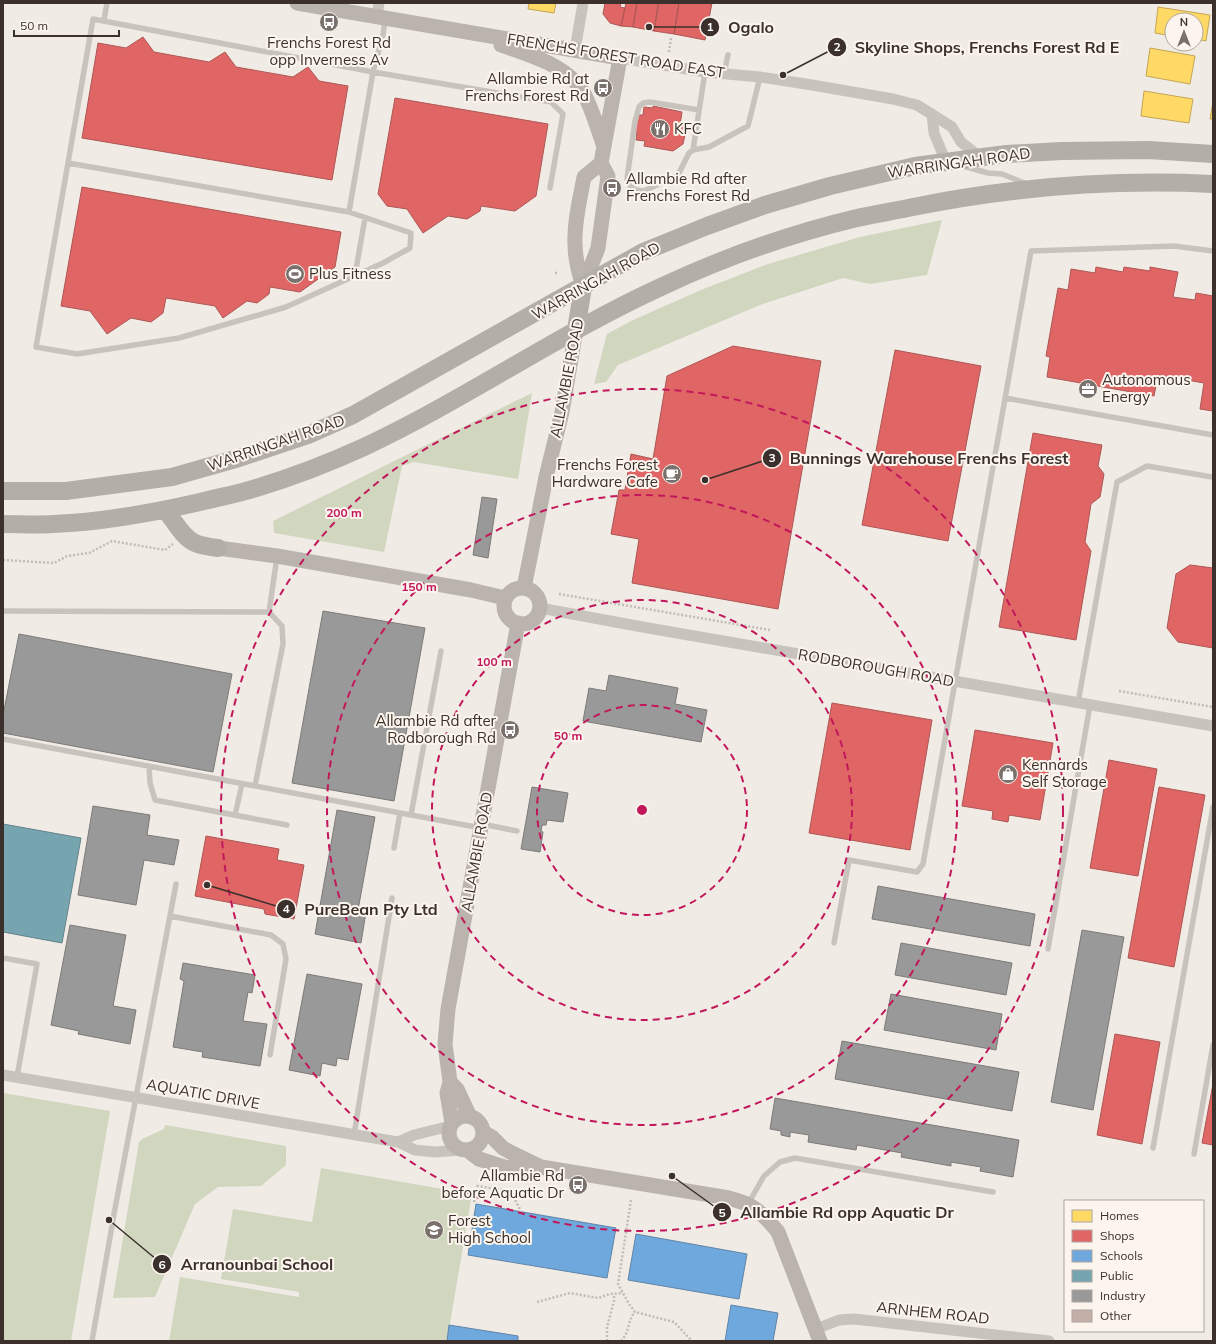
<svg xmlns="http://www.w3.org/2000/svg" width="1216" height="1344" font-family="Mulish,sans-serif">
<style>
.green{fill:#d1d6bf}
.homes{fill:#ffd966;stroke:#c4a654}
.shops{fill:#e06666;stroke:#ae5654}
.schools{fill:#6fa8dc;stroke:#5f84a7}
.public{fill:#76a5af;stroke:#648287}
.industry{fill:#999;stroke:#7d7a78}
.building{fill:#c3afa7}
.lines{fill:none;stroke-linecap:round;stroke-linejoin:round}
.path{stroke:#c2bbb6;stroke-width:2.5;stroke-dasharray:2 2;stroke-linecap:butt}
.service{stroke:#c9c3be;stroke-width:5.5}
.minor{stroke:#c9c3be;stroke-width:11}
.secondary{stroke:#bab3ae;stroke-width:15}
.trunk{stroke:#b4aea8;stroke-width:18}
.ring{fill:none;stroke:#c2185b;stroke-width:2;stroke-dasharray:7 5}
.labels{text-anchor:middle;stroke-width:4;stroke-linejoin:round;paint-order:stroke}
.poi-label{font-size:15px;fill:#3b302b;stroke:#fbf5ee;text-anchor:start}
.street-label{font-size:15px;fill:#3b302b;stroke:#fbf5ee}
.centre{fill:#c2185b;stroke:#fbf5ee;stroke-width:2}
.ring-label{font-size:12px;text-anchor:middle;font-weight:bold;fill:#c2185b;stroke:#fbf5ee;stroke-width:4;stroke-linejoin:round;paint-order:stroke}
.leader{fill:none;stroke:#3b302b;stroke-width:1.5}
.callout-dot{fill:#3b302b;stroke:#fbf5ee;stroke-width:1.5}
.mark-label{font-size:12px;text-anchor:middle;font-weight:bold;fill:#fff}
.callout-label{font-size:16px;text-anchor:middle;font-weight:bold;fill:#3b302b;stroke:#fbf5ee;stroke-width:4;stroke-linejoin:round;paint-order:stroke}
</style>
<rect width="100%" height="100%" fill="#f0ebe5"/>
<path class="green" d="M942,220l-15,55 -57,9 -27,-6 -83,27 -142,60 -12,17 -12,2 13,-50 24,-13 70,-31 67,-26 92,-27z
M532,393l-14,86 -104,-17 -12,4 -18,86 -110,-19 -1,-12z
M3,1093l107,18 -39,230h-68z
M165,1125l121,21v19l-25,21 -43,1 -23,17 -40,93 -42,1 26,-156 3,-3 22,-10z
M321,1168l151,26 -25,147h-278l11,-64 119,20v-5l-78,-13 12,-70 79,13z"/>
<path class="homes" d="M529,3h27l-2,10 -26,-4z
M1158,7l52,8 -4,26 -10,-2v-19h-24v16l-17,-3z
M1150,48l45,8 -5,28 -44,-8z
M1144,91l49,8 -4,24 -48,-7z
M1213,101v18h-3z"/>
<path class="shops" d="M605,3h16l-1,4 5,1 -4,18 -11,-3 -7,-9z
M626,3h11l-4,24 -12,-1z
M637,3h21l-4,28 -21,-4z
M659,3h20l-5,31 -20,-3z
M679,3h33l-7,37 -31,-6z
M143,37l11,15 55,10 16,-10 11,15 57,10 15,-10 11,14 29,5 -16,94 -250,-42 16,-95 28,5z
M395,98l153,26 -12,72 -21,15 -34,-5 -1,5 -13,8 -19,-3 -25,17 -16,-24 -20,-3 -9,-12z
M653,106l29,6 -2,13 7,1 -4,18 -10,7 -29,-5 1,-5 -9,-1 1,-8h-3l2,-15h3v-2h4l1,-8 9,1z
M82,187l259,45 -6,35 -35,25 -30,-5 -1,7 -12,9 -10,-2 -24,17 -8,-12 -49,-8 -3,15 -12,9 -20,-4 -24,16 -17,-23 -29,-5z
M1096,267l27,5 1,-5 26,4v-4l28,5 -5,25 22,3 1,-7 17,3v115l-13,-2 4,-26 -46,-8 -4,21 -107,-19 3,-20 -4,-1 12,-68 10,2 3,-21 24,4z
M733,346l88,15 -43,248 -146,-26 7,-44 -28,-5 8,-44h6l6,-36 22,5 14,-83z
M895,350l86,16 -33,175 -86,-16z
M1033,433l69,12 -4,21 6,8 -4,23 -9,7 -6,38 6,9 -15,89 -77,-13z
M1190,565l23,3v80l-35,-6 -11,-14 9,-54z
M832,703l100,17 -22,130 -101,-17z
M975,730l78,13 -13,77 -31,-5 -1,7 -16,-3 1,-8 -31,-5z
M1109,760l48,9 -19,107 -48,-8z
M1159,787l46,8 -31,172 -46,-9z
M206,836l73,13 -2,11 27,5 -10,54 -29,-5 -1,-5 -69,-13z
M1115,1034l45,8 -18,102 -45,-9z
M1213,1084v61l-11,-2z"/>
<path class="schools" d="M476,1204l140,24 -9,50 -139,-23z
M636,1234l111,20 -8,45 -111,-19z
M731,1305l47,8 -5,28h-48z
M449,1325l69,11v5h-71z"/>
<path class="public" d="M3,824l78,14 -19,105 -59,-11z"/>
<path class="industry" d="M482,497l15,2 -9,59 -15,-3z
M323,611l102,17 -31,173 -102,-18z
M19,634l213,40 -19,98 -210,-39v-18z
M609,675l69,13 -3,16 32,6 -6,32 -118,-21 6,-33 17,3z
M532,787l36,6 -5,29 -16,-2 -1,5h-4l-1,6 2,1 -3,20 -19,-3z
M93,806l57,9 -3,20 32,5 -5,25 -30,-5 -8,45 -58,-10z
M337,810l38,7 -17,93 8,2 -5,31 -46,-9z
M878,886l157,28 -5,32 -158,-27z
M70,925l56,10 -13,71 23,4 -6,34 -52,-10 1,-3 -28,-6z
M1082,930l42,7 -31,173 -42,-8z
M901,943l111,20 -6,32 -111,-20z
M183,963l72,12 -3,18 -4,-1 -5,29 24,3 -7,42 -58,-9 1,-5 -30,-5 11,-66 -4,-2z
M307,974l55,10 -14,76 -11,-2 -1,8 -14,-3 -2,13 -31,-6z
M891,994l111,20 -6,36 -112,-20z
M842,1041l177,31 -7,39 -177,-32z
M775,1098l244,42 -6,37 -33,-6 1,-4 -30,-5v4l-50,-9 1,-4 -45,-8 -1,5 -48,-8 1,-7 -19,-3v5l-9,-2v-4l-11,-2z"/>
<path class="building" d="M617,183h3v9l-4,-1z"/>
<g class="lines">
<path class="path" d="M669,52l2,-14
M555,273h4
M3,560l51,3 13,-7 22,-3 23,-12 53,9 8,-6
M559,594l211,36
M1119,691l94,16
M631,1200l-13,84 11,20 6,8 39,10 18,19
M474,1202l3,-16 33,5 10,18v3
M537,1302l33,-9 28,5 12,-4 13,-1
M607,1341v-14l7,-26v-7
M621,1341c9,-9 6,-20 14,-29"/>
<path class="service" d="M104,20l3,-17
M724,74l4,-19
M699,110l-49,-8 -7,1 -4,4 -4,14 -8,58 3,7 6,4 8,1 34,-16 11,-22 4,-3 16,-3 39,-21 12,-49
M693,150l12,-78
M68,163l281,49 24,-140 10,-37 2,-16
M963,166l25,7 14,1 25,10
M349,212l62,21 -1,15 -27,15 -97,44 -107,31 -102,16 -41,-7 57,-328 280,53 178,30 12,12 -13,74
M355,275l10,-57
M1005,398l208,37
M3,611l266,1 8,-55
M1078,703l39,-221 30,-16 65,11
M3,739l478,89
M149,766l1,17 5,17 132,25
M255,786l28,-142 -1,-18 -13,-14
M235,815l7,-31
M411,815l30,-164
M482,824l35,7
M394,848l6,-35
M170,916l101,19 12,9 3,15 -16,96
M834,943l15,-83 68,12 6,-8 108,-613 143,-5 39,5
M1048,949l42,-244
M3,958l34,6 -20,113
M354,1135l38,-237
M1153,1148l60,-341
M1194,1154l19,-109
M748,1204l16,-28 16,-14 15,-4 198,34
M92,1341l22,-127 62,-330"/>
<path class="minor" d="M377,17l2,-14
M575,50l8,-47
M620,58l85,14 55,5 52,8 81,14 24,6 35,22 9,15 19,15
M932,114l2,19 12,29
M540,608l97,18 576,100
M3,1075l395,67 17,8 20,2 26,-2
M398,1142l16,-7 36,-9
M816,1329l23,-9 15,-1 195,22"/>
<path class="secondary" d="M297,3l323,55 -19,105 7,13 -10,72 -15,39
M501,45c28,10 66,20 82,47 9,16 14,35 20,52
M583,287c-4,-14 -8,-28 -8,-43 -1,-22 5,-45 9,-67l17,-14
M218,548l59,8 194,34 34,8
M504 606a18 18 0 1 1 36 0a18 18 0 1 1-36 0Z
M524,588l22,-111 16,-65 14,-82
M450,1082l7,7 13,28
M449 1133a17 17 0 1 1 34 0a17 17 0 1 1-34 0Z
M452,1123l-5,-30 3,-11 -5,-38 3,-35 70,-386
M483,1132l9,5 11,11 9,5 29,14 188,31c6,2 13,4 18,6 13,6 23,18 31,28l42,109
M467,1150l12,9 25,8 18,3 19,-3"/>
<path class="trunk" d="M576,330l7,-43
M3,491h63l106,-14 67,-19 69,-23 45,-20 290,-163 64,-26 58,-21 65,-19 85,-20 91,-12 56,-3 86,-1 65,4
M165,510c10,11 17,27 30,33 7,3 15,4 23,5
M3,524c17,0 34,1 51,0 50,-2 98,-11 146,-22 19,-5 38,-8 56,-14 37,-11 73,-25 108,-41 102,-48 196,-114 299,-161 62,-29 127,-52 194,-68 18,-4 37,-7 56,-11 99,-20 199,-28 300,-23"/>
</g>
<g class="ring">
<circle cx="642" cy="810" r="105"/>
<circle cx="642" cy="810" r="210"/>
<circle cx="642" cy="810" r="315"/>
<circle cx="642" cy="810" r="421"/>
</g>
<defs>
<g id="bus-disc" transform="scale(1)"><circle r="9.5" fill="#7a716c" stroke="#fbf5ee"/><path d="M-5-6H5V4H4V6H2V4H-2V6H-4V4H-5ZM-3.5-4V0h7V-4ZM-3.5 1.2v1.5H-2V1.2ZM2 1.2v1.5H3.5V1.2Z" fill="#fff"/></g>
<g id="restaurant-disc" transform="scale(1)"><circle r="9.5" fill="#7a716c" stroke="#fbf5ee"/><path d="M-5-6h1v4h1v-4h1v4h1v-4h1v5L-1.5 .5V6h-2V.5L-5-1ZM5-6V6H3V1.5H1.5Q1.5-4 5-6Z" fill="#fff"/></g>
<g id="stadium-disc" transform="scale(1)"><circle r="9.5" fill="#7a716c" stroke="#fbf5ee"/><path d="M0-5a6.5 5 0 1 0 0 10a6.5 5 0 1 0 0-10ZM-3.5-1.8h7v3.6h-7Z" fill="#fff"/></g>
<g id="office-disc" transform="scale(1)"><circle r="9.5" fill="#7a716c" stroke="#fbf5ee"/><path d="M-6-3h4V-5.5h4V-3h4V5H-6ZM-1-4.5V-3h2v-1.5ZM-6 0V1H6V0Z" fill="#fff"/></g>
<g id="cafe-disc" transform="scale(1)"><circle r="9.5" fill="#7a716c" stroke="#fbf5ee"/><path d="M-5.5-4.5H6V0H3Q3 3.5 0 3.5H-2.5Q-5.5 3.5-5.5 0ZM3-3.2v2h1.7v-2ZM-6 4.5H4V6H-6Z" fill="#fff"/></g>
<g id="shop-disc" transform="scale(1)"><circle r="9.5" fill="#7a716c" stroke="#fbf5ee"/><path d="M-5-2.5h2.3a2.7 3.5 0 0 1 5.4 0H5L5.5 6h-11ZM-1.5-2.5h3a1.5 2.3 0 0 0-3 0Z" fill="#fff"/></g>
<g id="school-disc" transform="scale(1)"><circle r="9.5" fill="#7a716c" stroke="#fbf5ee"/><path d="M0-5L7-2L0 1L-7-2ZM-4 1L0 2.5L4 1V4Q0 6-4 4Z" fill="#fff"/></g>
</defs>
<g fill-rule="evenodd">
<use href="#bus-disc" x="329" y="22"/>
<use href="#bus-disc" x="603" y="88"/>
<use href="#restaurant-disc" x="660" y="129"/>
<use href="#bus-disc" x="612" y="188"/>
<use href="#stadium-disc" x="295" y="274"/>
<use href="#office-disc" x="1088" y="389"/>
<use href="#cafe-disc" x="672" y="474"/>
<use href="#bus-disc" x="510" y="730"/>
<use href="#shop-disc" x="1008" y="774"/>
<use href="#bus-disc" x="578" y="1185"/>
<use href="#school-disc" x="434" y="1230"/>
</g>
<g class="labels">
<g class="poi-label">
<text x="329" y="48" text-anchor="middle">Frenchs Forest Rd<tspan x="329" dy="17">opp Inverness Av</tspan></text>
<text x="589" y="84" text-anchor="end">Allambie Rd at<tspan x="589" dy="17">Frenchs Forest Rd</tspan></text>
<text x="674" y="134">KFC</text>
<text x="626" y="184">Allambie Rd after<tspan x="626" dy="17">Frenchs Forest Rd</tspan></text>
<text x="309" y="279">Plus Fitness</text>
<text x="1102" y="385">Autonomous<tspan x="1102" dy="17">Energy</tspan></text>
<text x="658" y="470" text-anchor="end">Frenchs Forest<tspan x="658" dy="17">Hardware Cafe</tspan></text>
<text x="496" y="726" text-anchor="end">Allambie Rd after<tspan x="496" dy="17">Rodborough Rd</tspan></text>
<text x="1022" y="770">Kennards<tspan x="1022" dy="17">Self Storage</tspan></text>
<text x="564" y="1181" text-anchor="end">Allambie Rd<tspan x="564" dy="17">before Aquatic Dr</tspan></text>
<text x="448" y="1226">Forest<tspan x="448" dy="17">High School</tspan></text>
</g>
<g class="street-label">
<text transform="translate(616 56) rotate(9)" y="5">FRENCHS FOREST ROAD EAST</text>
<text transform="translate(959 163) rotate(-8)" y="5">WARRINGAH ROAD</text>
<text transform="translate(596 281) rotate(-29)" y="5">WARRINGAH ROAD</text>
<text transform="translate(567 378) rotate(-79)" y="5">ALLAMBIE ROAD</text>
<text transform="translate(276 443) rotate(-19)" y="5">WARRINGAH ROAD</text>
<text transform="translate(876 668) rotate(10)" y="5">RODBOROUGH ROAD</text>
<text transform="translate(477 852) rotate(-80)" y="5">ALLAMBIE ROAD</text>
<text transform="translate(203 1094) rotate(10)" y="5">AQUATIC DRIVE</text>
<text transform="translate(933 1313) rotate(6)" y="5">ARNHEM ROAD</text>
</g>
</g>
<circle cx="642" cy="810" r="6" class="centre"/>
<g class="ring-label">
<text x="344" y="517">200 m</text>
<text x="419" y="591">150 m</text>
<text x="494" y="666">100 m</text>
<text x="568" y="740">50 m</text>
</g>
<path class="leader" d="M649 27L710 27M783 75L837 47M705 480L772 458M207 885L286 909M672 1176L722 1212M109 1220L162 1264"/>
<g class="callout-dot">
<circle cx="649" cy="27" r="4"/>
<circle cx="783" cy="75" r="4"/>
<circle cx="705" cy="480" r="4"/>
<circle cx="207" cy="885" r="4"/>
<circle cx="672" cy="1176" r="4"/>
<circle cx="109" cy="1220" r="4"/>
<circle cx="710" cy="27" r="10"/>
<circle cx="837" cy="47" r="10"/>
<circle cx="772" cy="458" r="10"/>
<circle cx="286" cy="909" r="10"/>
<circle cx="722" cy="1212" r="10"/>
<circle cx="162" cy="1264" r="10"/>
</g>
<g class="mark-label">
<text x="710" y="31">1</text>
<text x="837" y="51">2</text>
<text x="772" y="462">3</text>
<text x="286" y="913">4</text>
<text x="722" y="1217">5</text>
<text x="162" y="1269">6</text>
</g>
<g class="callout-label">
<text x="751" y="33">Ogalo</text>
<text x="987" y="53">Skyline Shops, Frenchs Forest Rd E</text>
<text x="929" y="464">Bunnings Warehouse Frenchs Forest</text>
<text x="371" y="915">PureBean Pty Ltd</text>
<text x="847" y="1218">Allambie Rd opp Aquatic Dr</text>
<text x="257" y="1270">Arranounbai School</text>
</g>
<rect width="1216" height="1344" fill="none" stroke="#3b302b" stroke-width="8"/>
<rect x="1064" y="1200" width="140" height="132" fill="#fbf5ee" stroke="#aea6a0"/>
<rect x="1072" y="1210" width="20" height="12" fill="#ffd966" stroke="#aea6a0"/>
<text x="1100" y="1220" font-size="12" fill="#3b302b">Homes</text>
<rect x="1072" y="1230" width="20" height="12" fill="#e06666" stroke="#aea6a0"/>
<text x="1100" y="1240" font-size="12" fill="#3b302b">Shops</text>
<rect x="1072" y="1250" width="20" height="12" fill="#6fa8dc" stroke="#aea6a0"/>
<text x="1100" y="1260" font-size="12" fill="#3b302b">Schools</text>
<rect x="1072" y="1270" width="20" height="12" fill="#76a5af" stroke="#aea6a0"/>
<text x="1100" y="1280" font-size="12" fill="#3b302b">Public</text>
<rect x="1072" y="1290" width="20" height="12" fill="#999999" stroke="#aea6a0"/>
<text x="1100" y="1300" font-size="12" fill="#3b302b">Industry</text>
<rect x="1072" y="1310" width="20" height="12" fill="#c3afa7" stroke="#aea6a0"/>
<text x="1100" y="1320" font-size="12" fill="#3b302b">Other</text>
<g transform="translate(1184 32)"><circle r="19" fill="#fbf5ee" stroke="#aea6a0"/>
<path d="M0-3L7 15L0 10L-7 15Z" fill="#7a716c"/>
<text y="-6" font-size="11" font-weight="bold" text-anchor="middle" fill="#3b302b">N</text>
</g>
<path d="M14 30v6h105v-6" fill="none" stroke="#3b302b" stroke-width="2"/>
<text x="20" y="30" font-size="12" fill="#3b302b" stroke="#fbf5ee" stroke-width="3" paint-order="stroke">50 m</text>
</svg>
